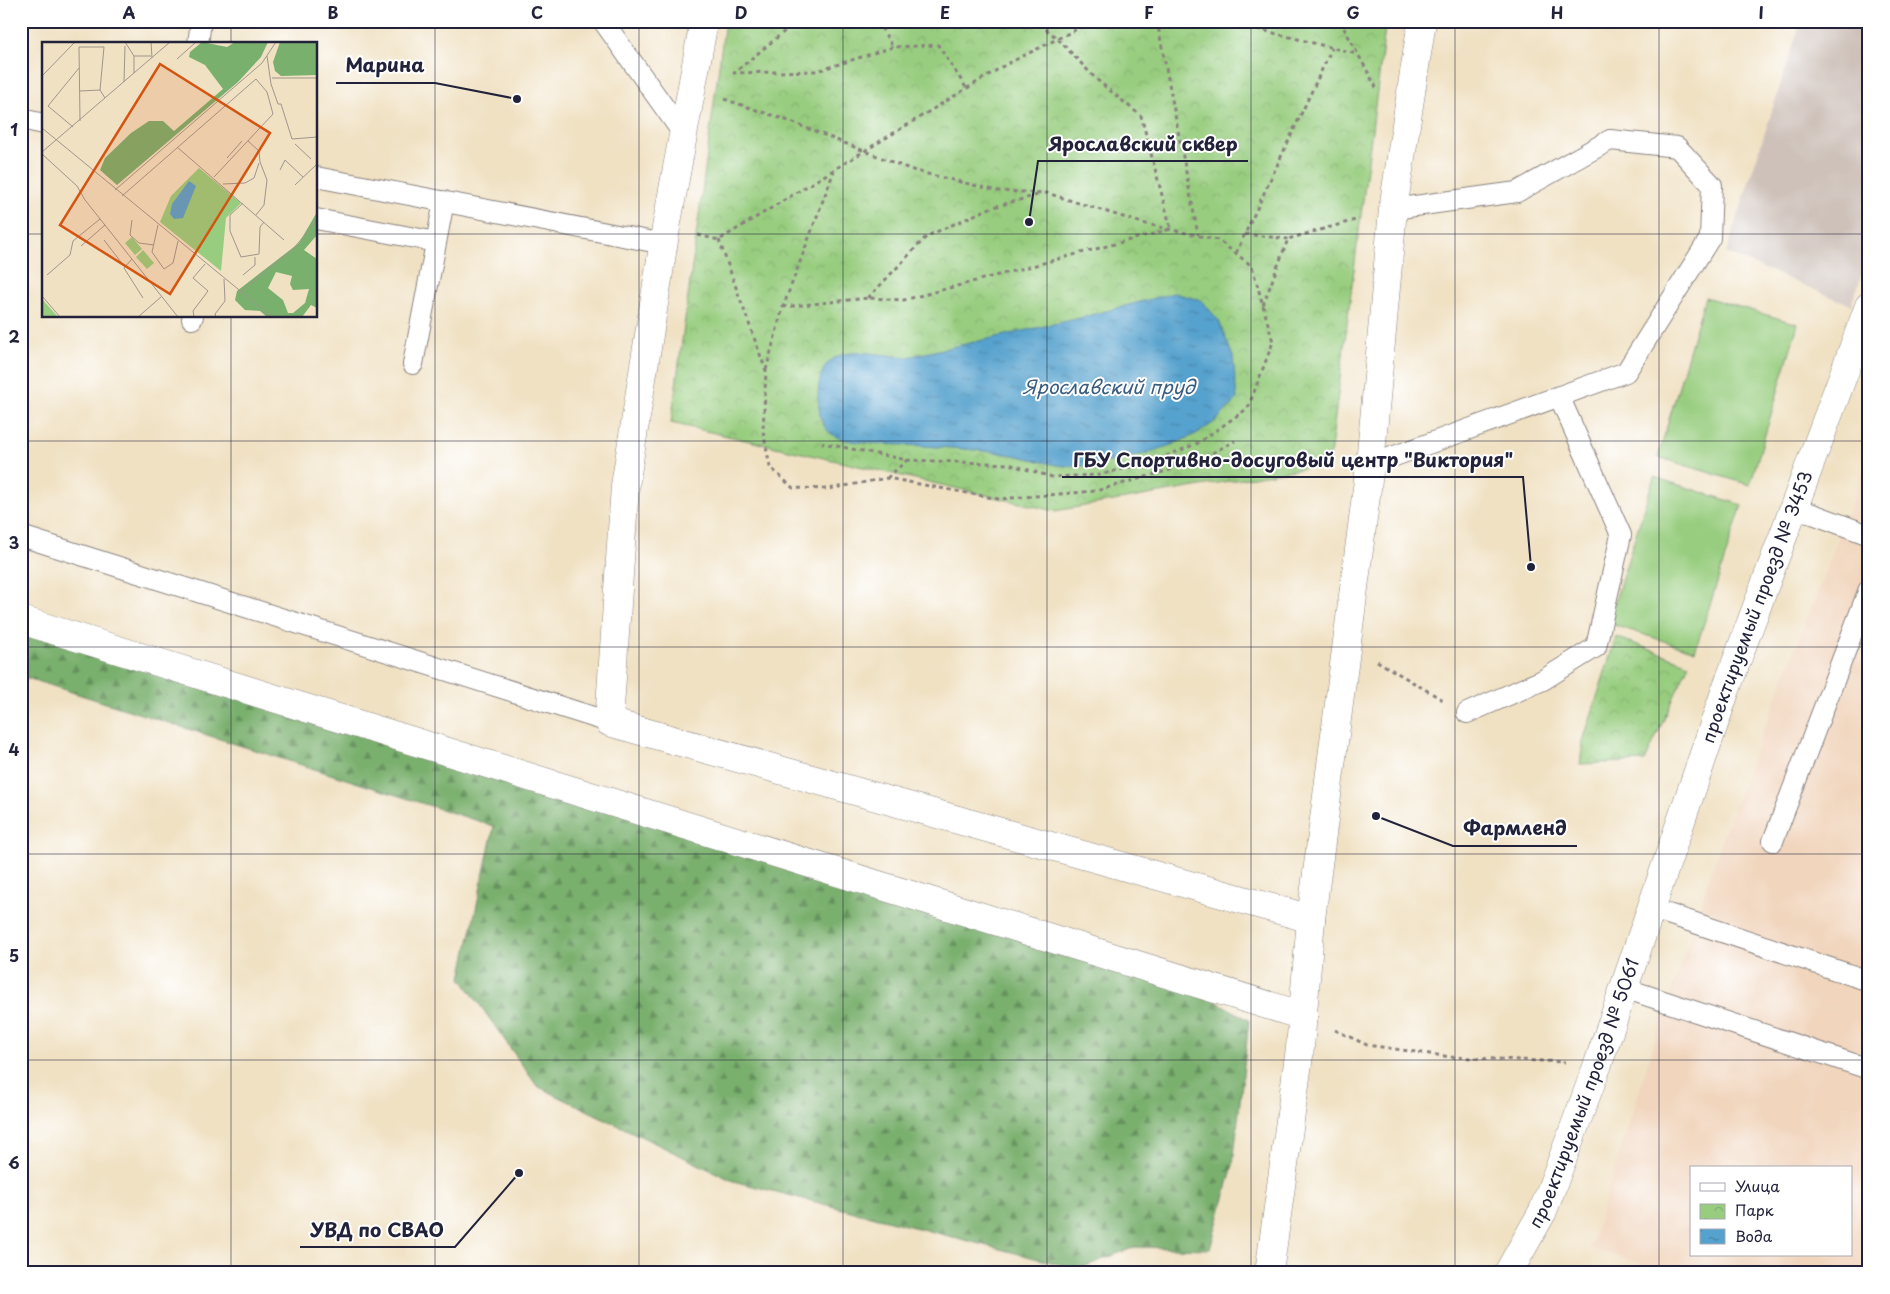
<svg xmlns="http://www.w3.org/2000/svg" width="1890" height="1294" font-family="'Playpen Sans',sans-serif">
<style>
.built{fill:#f1d5bd;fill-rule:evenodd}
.industrial{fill:#cec1ba}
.forest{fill:url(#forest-firs);stroke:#4e6954}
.park{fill:url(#park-crowns);stroke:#5d785d}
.pitch{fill:#98cd7f;stroke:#5d785d}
.water{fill:url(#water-ripples);stroke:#3c6284}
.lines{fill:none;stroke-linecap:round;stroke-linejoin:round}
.lane-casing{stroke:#89827f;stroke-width:22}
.street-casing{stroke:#89827f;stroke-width:29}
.path{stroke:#89827f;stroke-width:3;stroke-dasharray:4 4;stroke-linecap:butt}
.lane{stroke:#fff;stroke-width:20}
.street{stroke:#fff;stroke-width:28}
.grid{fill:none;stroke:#22223b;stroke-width:1;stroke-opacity:0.55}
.labels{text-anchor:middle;stroke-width:4;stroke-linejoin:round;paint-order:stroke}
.street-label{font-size:18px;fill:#22223b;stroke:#fff}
.water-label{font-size:19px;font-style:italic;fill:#395c7d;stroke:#fff}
.inset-road{fill:none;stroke:#9e958d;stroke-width:1}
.view{fill:#d45411;fill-opacity:0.15;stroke:#d45411;stroke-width:2.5}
.inset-edge{fill:none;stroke:#22223b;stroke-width:2.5}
.leader{fill:none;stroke:#22223b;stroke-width:2}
.callout-dot{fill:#22223b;stroke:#fff;stroke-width:2}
.callout-label{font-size:19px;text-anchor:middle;font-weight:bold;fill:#22223b;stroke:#fff;stroke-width:4;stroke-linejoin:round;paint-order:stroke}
.neatline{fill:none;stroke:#22223b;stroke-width:2}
.grid-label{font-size:16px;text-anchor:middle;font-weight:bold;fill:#22223b}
</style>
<defs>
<pattern id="forest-firs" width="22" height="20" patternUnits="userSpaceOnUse" patternTransform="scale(1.25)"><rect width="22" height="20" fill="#7ab06e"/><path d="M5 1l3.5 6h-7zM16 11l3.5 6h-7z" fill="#648f5c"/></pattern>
<pattern id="park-crowns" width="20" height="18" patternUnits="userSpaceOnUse" patternTransform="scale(1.25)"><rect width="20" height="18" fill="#98cd7f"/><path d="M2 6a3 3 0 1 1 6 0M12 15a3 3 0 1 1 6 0" fill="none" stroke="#83b06f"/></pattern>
<pattern id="water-ripples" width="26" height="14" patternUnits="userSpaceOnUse" patternTransform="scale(1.25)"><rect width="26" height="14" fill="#56a2ce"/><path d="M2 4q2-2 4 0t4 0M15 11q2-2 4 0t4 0" fill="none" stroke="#4784a8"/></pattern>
</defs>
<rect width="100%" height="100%" fill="#fff"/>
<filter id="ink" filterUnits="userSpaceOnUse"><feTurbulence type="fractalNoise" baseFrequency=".02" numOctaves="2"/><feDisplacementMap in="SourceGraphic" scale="10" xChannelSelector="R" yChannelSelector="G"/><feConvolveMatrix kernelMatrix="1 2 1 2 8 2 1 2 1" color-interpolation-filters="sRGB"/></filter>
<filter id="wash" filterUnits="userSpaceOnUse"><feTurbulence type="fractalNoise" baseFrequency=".0096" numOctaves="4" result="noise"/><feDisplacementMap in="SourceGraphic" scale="20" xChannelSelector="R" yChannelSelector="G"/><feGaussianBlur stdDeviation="1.12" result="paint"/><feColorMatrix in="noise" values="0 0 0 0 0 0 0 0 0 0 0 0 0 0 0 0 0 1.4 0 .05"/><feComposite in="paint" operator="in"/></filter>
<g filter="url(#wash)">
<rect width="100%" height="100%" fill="#f0e1c3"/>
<path class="built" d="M1869,458v815h-232l3,-10 -50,-15 67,-214 69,-206zM1691,1168h160v87h-160z"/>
<path class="industrial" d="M1801,21h68v235l-18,49 -125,-52z"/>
<path class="forest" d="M21,631l1163,352 65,37 -16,145 -23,84 -75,-2 -57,22 -345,-88 -196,-95 -76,-108 33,-152 -473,-150z"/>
<path class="park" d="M725,21h661l-57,443 -274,47 -384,-88z
M1616,637l73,27 -44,97 -65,3 3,-23z"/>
<path class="pitch" d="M1705,297l93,27 -48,161 -92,-28z
M1654,477l88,28 -47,146 -87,-28z"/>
<path class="water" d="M1174,293l27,7 18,21 14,36 4,42c-8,8 -15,17 -24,24 -28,23 -108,45 -144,43 -18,0 -37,-8 -56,-11 -29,-5 -60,-7 -90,-9 -19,-2 -77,-1 -90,-11 -13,-9 -14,-23 -15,-37 0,-62 50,-43 90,-41l168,-38z"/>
</g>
<g filter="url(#ink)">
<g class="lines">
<g class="lane-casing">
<path id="lane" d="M603,21l81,114
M198,44l3,-23
M21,119l23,5
M316,177l348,67
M316,219l120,23
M192,319l1,-3
M413,364l31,-163
M1370,465l256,-93 84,-134 2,-53 -35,-38 -67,-7 -93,52 -124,17
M1794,507l75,28
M21,536l588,186
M1467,713l76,-33 53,-33 25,-112 -62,-139
M1773,841l96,-252
M1650,908l219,73
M1624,988l245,81"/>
</g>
<g class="street-casing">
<g id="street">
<path d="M704,21l-38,207 -41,258 -16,236 702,197"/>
<path d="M21,620l1282,396"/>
<path d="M1269,1273l31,-225 11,-129 59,-454 23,-256 29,-188"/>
<path id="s1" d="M1508,1273l35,-62 55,-147 127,-372 144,-386"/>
</g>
</g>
<path class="path" d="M797,21l-63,52 83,-2 76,-24 45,-2 29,44
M877,21l16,26
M1157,21l41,214
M1226,21l131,33
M1340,21l37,68
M724,99l62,21 129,51 83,20 49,2 95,30 76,17 34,26 21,76 -25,66 -50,35 -46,19 -54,13 -46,2 -43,-13 -102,-4 -85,-17
M1245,234l43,5
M698,235l21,5 286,-175 88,-44
M719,240l47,131 -3,60 7,36 23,21 36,1 58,-11 112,21 97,-8 95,-27 44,-23
M1236,253l96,-205
M868,298l59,-62 63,-28 51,-14
M1263,305l25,-66 71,-20
M783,307l85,-9 36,2 267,-71 -30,-113 -45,-37 -38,-40 -22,-18
M766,370l17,-63 51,-136
M887,478l20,-18
M1377,661l66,39
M1335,1030l32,15 84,12 114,5"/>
<use href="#lane" class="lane"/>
<use href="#street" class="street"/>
</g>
</g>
<path class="grid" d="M231,21v23M435,21v1252M639,21v1252M843,21v1252M1047,21v1252M1251,21v1252M1455,21v1252M1659,21v1252M21,234h23M316,234h1553M231,316v957M21,441h1848M21,647h1848M21,854h1848M21,1060h1848"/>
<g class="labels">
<g class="street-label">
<text dy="6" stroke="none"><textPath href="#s1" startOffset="712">проектируемый проезд № 3453</textPath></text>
<text dy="6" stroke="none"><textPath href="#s1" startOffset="196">проектируемый проезд № 5061</textPath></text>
</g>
<g class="water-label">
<text x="1109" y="394">Ярославский пруд</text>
</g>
</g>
<g transform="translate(42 42)">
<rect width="275" height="275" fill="#f0e1c3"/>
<path d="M0,257l16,18h-16z" fill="#98cd7f"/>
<path d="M160,0l25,5 8,-5h33l-7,15 -23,25 -121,103 -17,-15 5,-12 26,-25 18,-12h14l11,10 49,-42 -18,-24 -16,-8 1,-5zM238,0h37v33l-36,1 -6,-5 -2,-9zM275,170v23l-13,15 13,9v49l-6,-3 -9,12h-35l-7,-6 -15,-1 -10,-10 2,-9 62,-48zM234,230l16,4 -2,8 3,6 16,-1 -4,14 -12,10h-5l-5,-13 -15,-12z" fill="#7ab06e" fill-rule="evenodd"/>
<path d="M157,126l42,35 -15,15 -5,53 -61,-49 11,-26z" fill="#98cd7f"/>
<path d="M90,195l10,12 -7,6 -10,-12zM101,208l11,13 -7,6 -11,-12z" fill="#98cd7f"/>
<path d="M147,139l7,5 -13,32 -9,1 -4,-5 2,-10z" fill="#56a2ce"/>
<path class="inset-road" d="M83,0l9,14v17M109,0l1,16M92,14h17M225,14l4,28 7,20h3l11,35 25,-2M135,17l19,-17M0,34l33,-34M230,36h45M82,40l1,-36M38,49l20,-1 5,8M38,79l-1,-74h25l-4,43M31,85l-25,-21 31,-38M0,86l230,189M206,99l11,10 1,11 7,18 -3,25 -8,10M253,102l16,15M135,105l107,93M0,110l128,-110M0,112l35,32 8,14 93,117M185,116l15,-17M238,128l5,-10 18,17M181,142l22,-1 9,-5 5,-15M253,143l22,-21M73,148l147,-127 14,-21M80,154l134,-117 11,13 6,22 -59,63M201,161l-13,12v16l11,26 18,-3 1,-27 4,-5M90,178l-2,15 9,8 15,2M116,183l-6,27 12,17 9,-6 5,-22M62,198l20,26M39,204l24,-21M90,217l-8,9 19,30M5,233l23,-20 3,-14 27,-22M201,233l12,-10v-8M198,250l54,-44 23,-28M0,254l18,21M96,275l23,-20M152,275l-1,-6 15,-20 -15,-13 12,-14M174,275l-1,-3 10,-13 -1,-22"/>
<path class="view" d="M118,22l110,69 -100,161 -110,-69z"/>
<rect width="275" height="275" class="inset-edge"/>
</g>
<path class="leader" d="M517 99L435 83H336M1029 222L1038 161H1248M1531 567L1523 477H1062M1376 816L1453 846H1577M519 1173L455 1247H300"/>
<g class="callout-dot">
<circle cx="517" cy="99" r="5"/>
<circle cx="1029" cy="222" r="5"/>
<circle cx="1531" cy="567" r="5"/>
<circle cx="1376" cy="816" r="5"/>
<circle cx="519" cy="1173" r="5"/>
</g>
<g class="callout-label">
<text x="385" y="72">Марина</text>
<text x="1143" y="151">Ярославский сквер</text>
<text x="1293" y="467">ГБУ Спортивно-досуговый центр "Виктория"</text>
<text x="1515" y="835">Фармленд</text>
<text x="377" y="1237">УВД по СВАО</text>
</g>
<rect width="1890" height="1294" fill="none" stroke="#fff" stroke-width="55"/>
<rect x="1690" y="1166" width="162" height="90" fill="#ffffff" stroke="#a7a7b1"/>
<rect x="1700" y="1183" width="25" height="8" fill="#ffffff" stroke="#a7a7b1"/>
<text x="1735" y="1192" font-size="15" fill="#22223b">Улица</text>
<rect x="1700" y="1204" width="25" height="15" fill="url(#park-crowns)" stroke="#a7a7b1"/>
<text x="1735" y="1216" font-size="15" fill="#22223b">Парк</text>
<rect x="1700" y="1229" width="25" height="15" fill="url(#water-ripples)" stroke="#a7a7b1"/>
<text x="1735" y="1242" font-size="15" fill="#22223b">Вода</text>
<rect x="28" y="28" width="1834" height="1238" class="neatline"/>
<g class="grid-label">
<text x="129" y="19">A</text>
<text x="333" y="19">B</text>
<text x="537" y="19">C</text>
<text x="741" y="19">D</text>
<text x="945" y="19">E</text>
<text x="1149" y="19">F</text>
<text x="1353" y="19">G</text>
<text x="1557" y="19">H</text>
<text x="1761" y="19">I</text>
<text x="14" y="136">1</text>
<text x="14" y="343">2</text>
<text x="14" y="549">3</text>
<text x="14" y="756">4</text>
<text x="14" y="962">5</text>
<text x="14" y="1169">6</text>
</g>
</svg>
